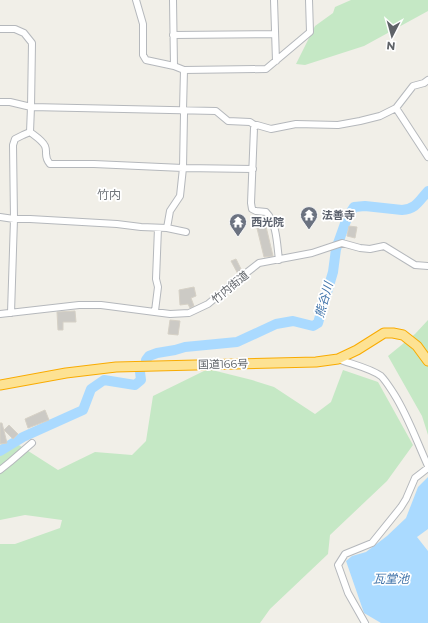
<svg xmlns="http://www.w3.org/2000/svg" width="428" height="623" font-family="Montserrat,'Noto Sans JP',sans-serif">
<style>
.green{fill:#c5e8c5}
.water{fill:#aadaff}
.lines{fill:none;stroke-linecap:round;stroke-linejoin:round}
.river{stroke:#aadaff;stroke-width:10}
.building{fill:#cccac5;stroke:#d6d1c6}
.minor-casing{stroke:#b5b8bc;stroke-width:8}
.highway-casing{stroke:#f9ab00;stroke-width:11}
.minor{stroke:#fff;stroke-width:6}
.highway{stroke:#fde293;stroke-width:9}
.labels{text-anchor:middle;stroke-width:3.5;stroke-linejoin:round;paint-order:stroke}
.worship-label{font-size:11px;font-weight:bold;fill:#5b616d;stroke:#fff;text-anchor:start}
.street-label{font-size:11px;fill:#5f6368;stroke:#fff}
.neighbourhood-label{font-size:12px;fill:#70757a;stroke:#fff}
.water-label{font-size:12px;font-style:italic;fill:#4174aa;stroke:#fff}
</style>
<rect width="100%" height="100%" fill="#f1efe8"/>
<path class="green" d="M351,0h77v11l-64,35 -59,19 -9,-1 19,-38 18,-13 2,-6z
M428,320v115l-6,-19 -34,-60 27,-22z
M208,369l44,11 22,7 41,27 16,-12 12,-32 35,12 35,63 -26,36 -57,54 -2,19 -58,55 -10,14h-260v-79h15l45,-16 2,-8 -37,-5 -25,5v-75l11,-5 47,30 37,-18 37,3 14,-14 7,-45z"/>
<path class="water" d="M428,477v52l-11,8 11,14v72h-47l-17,-10 -18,-52 6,-5 14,-4 21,-16 19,-18 12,-31z"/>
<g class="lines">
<path class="river" d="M146,360l3,-4 8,-3 18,-3 10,-3 52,-5 39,-18 17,-3 20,5 5,-3 15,-51 3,-23 11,-31 7,-11 11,-1 37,4c14,-1 17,-9 26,-19
M0,451l23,-14 60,-27 8,-21 13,-9 31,5 6,-5 -1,-8"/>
</g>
<path class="building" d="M264,218l9,38 -9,1 -9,-37z
M349,226l8,1 -2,11 -8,-2z
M236,259l6,12 -4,3 -7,-13z
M194,287l2,9 -5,2 3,8 -4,2 -2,-4 -8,1 -1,-15z
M75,311l1,11h-13v8h-5l-1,-18z
M170,320l10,1 -2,14 -10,-1z
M45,410l4,10 -21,8 -3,-9z
M0,423h2l5,20 -7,1z
M9,425l9,9 -5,5 -9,-9z"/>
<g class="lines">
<g class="minor-casing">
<path id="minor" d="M136,0l7,24v31l3,5 28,6 10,4 82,-1 44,-37 -1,-32
M173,0l1,66
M274,0l2,61
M0,29h15l9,4 8,10 -1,64 -1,25c5,4 12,8 15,14 3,7 -2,10 5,18h44l89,4 70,1
M173,35l102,-1
M0,102h10l21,5 185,4 12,10 22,1 6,4 1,-1 14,4 25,-5 42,1 22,-4 20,-5 16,-8 17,-22 11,-3 4,-3
M396,108l32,49
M256,126l-2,2 -3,75 1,6 4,2 10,1c11,11 11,33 13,48
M0,217l14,2h16l87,5 24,3 26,1 19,4
M167,228l3,-17 10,-15 3,-28 1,-54 -1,-4 1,-40
M155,311l3,-24 -2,-8 2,-51
M11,313l3,-94 -1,-74 2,-6 8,-4 7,-3
M0,314l79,-9h22l69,9 19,-1 19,-9 24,-20 27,-21 53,-10 30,-10 18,5 10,1 14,-3 31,19 13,1
M338,359c13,5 32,9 43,17 5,5 9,12 13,18 14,22 23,48 34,72
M0,470l10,-8 22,-19
M365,623l-17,-30 -10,-28 7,-11 27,-11 29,-36 5,-8 9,-21 13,-10"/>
</g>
<g class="highway-casing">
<path id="highway" d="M0,385l66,-12 50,-6 200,-5 22,-3 19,-9 27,-17h9l10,2 14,11 11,15"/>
</g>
<use href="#minor" class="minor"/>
<use href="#highway" class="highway"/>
</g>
<defs>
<g id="temple-pin" transform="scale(0.9)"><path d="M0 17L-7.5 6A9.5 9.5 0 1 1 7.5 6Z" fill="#6b7280" stroke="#fff"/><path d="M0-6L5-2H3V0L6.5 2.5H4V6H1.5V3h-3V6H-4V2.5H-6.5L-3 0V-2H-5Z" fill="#fff"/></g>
</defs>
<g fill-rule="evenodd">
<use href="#temple-pin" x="309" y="215"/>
<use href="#temple-pin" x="238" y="222"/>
</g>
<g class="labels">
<g class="worship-label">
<text x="322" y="219">法善寺</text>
<text x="251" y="226">西光院</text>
</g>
<g class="street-label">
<text transform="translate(230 287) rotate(-39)" y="4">竹内街道</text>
<text transform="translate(223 364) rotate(-1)" y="4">国道166号</text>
</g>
<g class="neighbourhood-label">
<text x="109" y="199">竹内</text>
</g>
<g class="water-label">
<text transform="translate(324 300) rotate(-74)" y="4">熊谷川</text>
<text x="391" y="583">瓦堂池</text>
</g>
</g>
<g transform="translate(392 36) rotate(186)" stroke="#ffffff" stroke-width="3" paint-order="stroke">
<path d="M0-3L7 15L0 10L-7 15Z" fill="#5f6368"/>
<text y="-6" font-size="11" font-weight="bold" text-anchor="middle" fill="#5f6368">N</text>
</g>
</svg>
